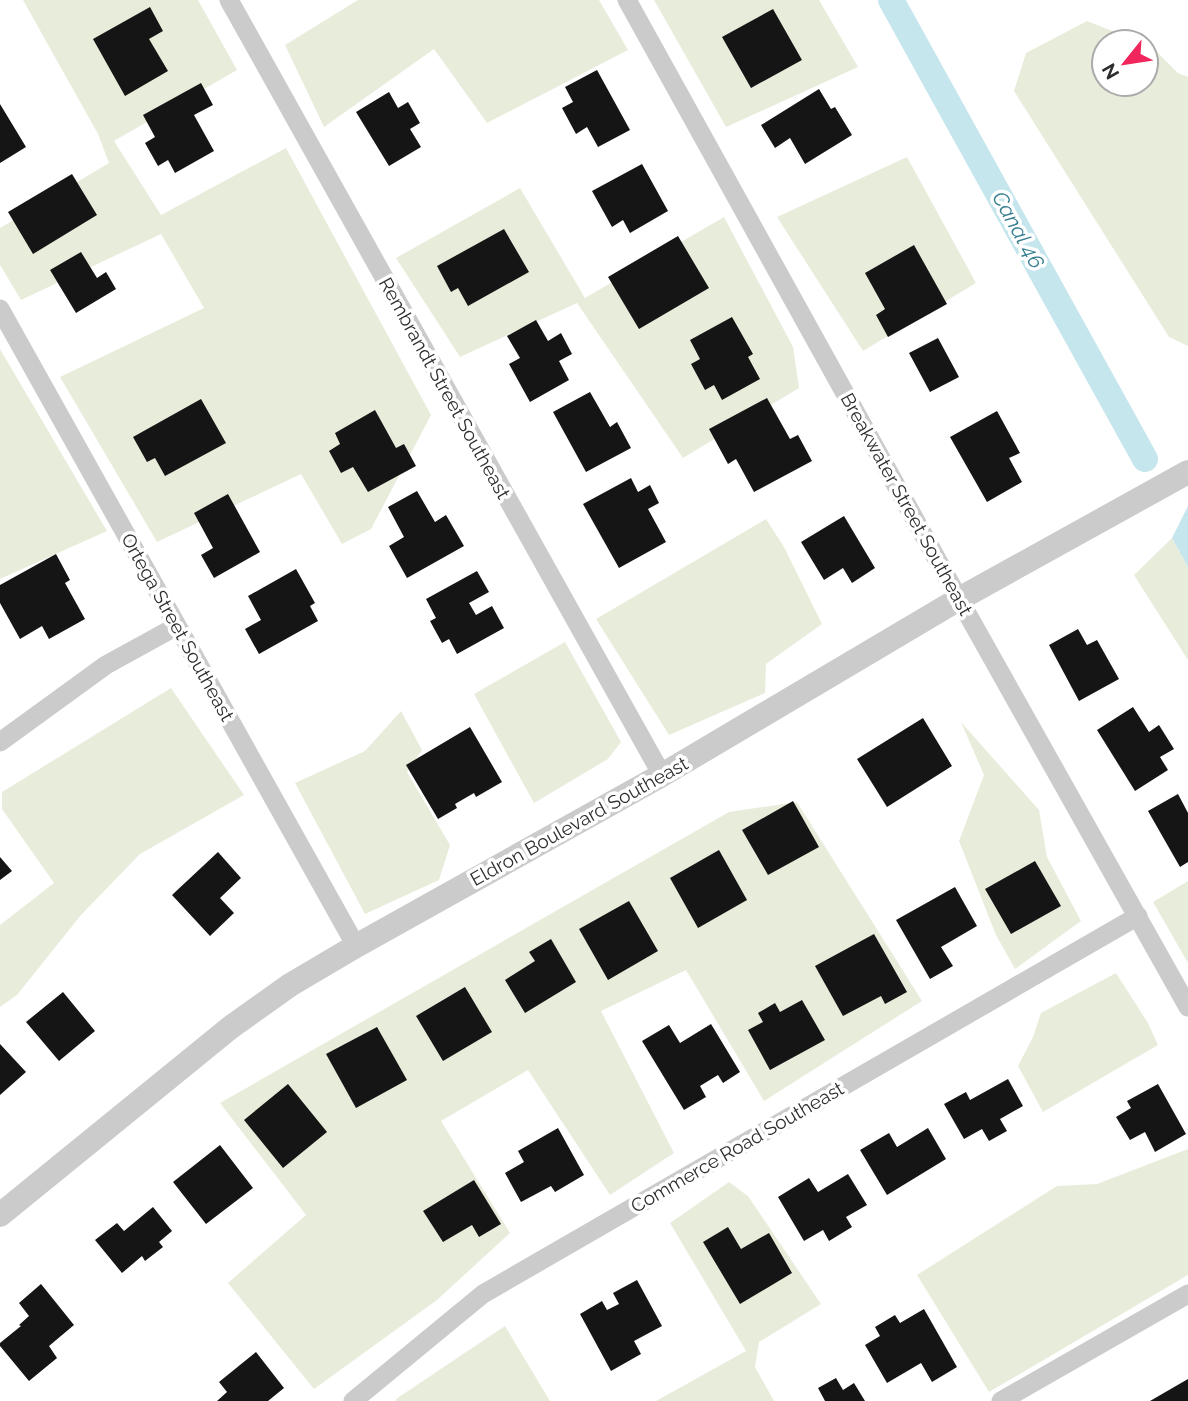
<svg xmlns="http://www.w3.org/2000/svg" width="1188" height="1401" font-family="Raleway,sans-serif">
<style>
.green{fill:#e8eddb}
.water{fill:#c6e6ee}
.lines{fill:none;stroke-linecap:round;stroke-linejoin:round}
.canal{stroke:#c6e6ee;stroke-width:26}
.building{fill:#151515}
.minor{stroke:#cbcbcb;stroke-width:19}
.tertiary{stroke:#cbcbcb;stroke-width:24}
.labels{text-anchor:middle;stroke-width:7;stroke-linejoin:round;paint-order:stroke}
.street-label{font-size:19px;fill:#2e2e2e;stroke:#fff}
.water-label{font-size:21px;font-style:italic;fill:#357d8f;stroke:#fff}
</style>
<rect width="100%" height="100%" fill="#fff"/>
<path class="green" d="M23,0h175l39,70 -123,71 47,74 125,-67 145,267 -60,114 -29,15 -41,-70 -144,68 -97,-165 144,-69 -43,-74 -140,66 -21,-35v-37l109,-65 -11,-29z
M358,0h241l29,50 -141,73 -53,-74 -110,78 -39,-82z
M654,0h165l39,67 -132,60z
M1087,21l54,21h-37v42h42v-40l4,1 28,28 10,4v269l-19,-9 -155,-246 12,-38z
M907,157l69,126 -113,68 -86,-134z
M520,188l65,110 139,-81 69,130 6,41 -116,70 -106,-155 -117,54 -64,-99z
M0,349l107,182 -107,48z
M766,519l18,28 38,77 -56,40 -1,29 -96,42 -73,-116z
M1172,538l16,29v93l-54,-85z
M565,642l56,100 -13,17 -74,44 -60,-109z
M171,688l73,107 -104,59 -59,61 -64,80 -17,12v-82l54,-42 -52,-74v-17z
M401,711l21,39 -15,22 43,73 -11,35 -74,34 -70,-131 70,-32z
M961,722l78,88 8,47 34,64 -66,48 -19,-34 -37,-94 25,-66z
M797,802l125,199 -158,100 -78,-131 -85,41 73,142 -64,42 -82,-125 -87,51 69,112 -73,67 -123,89 -86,-106 78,-68 -86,-112 509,-291z
M1188,881v82l-35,-61z
M1116,973l32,50 10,22 -115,67 -25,-46 15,-29 8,-24z
M1188,1149v126l-199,117 -72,-117 140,-89 40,-2z
M729,1182l19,14 73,108 -62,38 -4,25 19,34h-118l90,-50 -76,-128z
M505,1326l45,75h-154v-2z"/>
<path class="water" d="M1188,506v61l-16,-29z"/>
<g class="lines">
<path class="canal" d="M891,0l254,459"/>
</g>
<path class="building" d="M150,7l13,24 -14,8 19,32 -43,25 -32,-57z
M773,9l29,51 -51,28 -29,-51z
M597,70l33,60 -32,17 -11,-20 -11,7 -14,-26 11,-6 -8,-15z
M201,83l12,22 -19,10 20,36 -39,22 -7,-13 -10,6 -13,-23 10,-6 -12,-22z
M819,89l12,20 4,-2 17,28 -47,29 -15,-26 -15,10 -14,-23z
M389,92l9,16 10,-6 12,21 -10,6 11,18 -32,19 -33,-54z
M0,104l26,43 -26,16z
M642,164l26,47 -38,22 -7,-13 -11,7 -20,-36z
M72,174l25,41 -64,39 -25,-42z
M504,229l25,43 -61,34 -10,-18 -7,4 -14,-26z
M678,236l31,52 -70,41 -31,-52z
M914,245l33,59 -59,33 -12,-22 9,-6 -20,-36z
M81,252l16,26 9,-6 10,17 -40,24 -26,-43z
M732,317l21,37 -5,3 12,22 -38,21 -8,-15 -9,5 -14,-26 9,-5 -10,-19z
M536,320l12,21 13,-8 11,21 -13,7 10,19 -39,22 -21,-38 11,-6 -13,-22z
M938,338l21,39 -29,15 -21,-39z
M590,392l20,35 7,-5 14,26 -45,24 -33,-60z
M767,398l23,41 8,-4 14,26 -58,31 -18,-33 -8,5 -19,-35z
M201,399l25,44 -61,33 -10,-18 -8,4 -14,-25z
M375,410l21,38 8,-4 12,22 -48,26 -15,-25 -12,6 -12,-22 11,-7 -5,-11z
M997,411l23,42 -11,5 13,24 -35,20 -37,-65z
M631,478l7,14 12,-7 9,18 -11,6 18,33 -47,26 -36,-64z
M417,491l18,31 11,-7 18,31 -57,32 -18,-32 15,-9 -16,-30z
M228,494l32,58 -46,26 -13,-23 12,-7 -19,-35z
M844,516l31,52 -23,15 -9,-15 -19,12 -23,-38z
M56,554l14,26 -5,3 20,36 -36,20 -7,-13 -22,13 -20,-36v-18z
M296,569l19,34 -5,3 8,15 -59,33 -14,-25 16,-9 -13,-24z
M477,571l12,21 -20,11 7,12 16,-9 12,22 -47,26 -8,-15 -7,4 -12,-22 6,-3 -10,-19z
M1078,629l9,16 10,-5 22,39 -40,22 -30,-56z
M1133,707l16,25 10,-7 15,24 -14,8 8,13 -33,21 -38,-61z
M923,718l29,48 -65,41 -30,-48z
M470,727l32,55 -26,15 -2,-4 -19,11 2,4 -19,11 -32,-54z
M1178,794l10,19v49l-8,5 -32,-56z
M793,801l26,46 -51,28 -26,-45z
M719,850l28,50 -49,28 -28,-50z
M218,852l23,26 -21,20 14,15 -24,23 -38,-41z
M0,857l12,14 -12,9z
M1035,861l26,45 -50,28 -26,-45z
M955,887l22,39 -36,21 12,19 -23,13 -34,-59z
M629,901l29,50 -50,29 -29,-51z
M874,934l33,58 -22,12 -4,-8 -38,20 -28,-50z
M551,939l25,43 -51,31 -20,-33 30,-19 -6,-9z
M465,987l27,45 -49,29 -27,-45z
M63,992l32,39 -36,30 -33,-39z
M802,1000l23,40 -55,30 -22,-40 15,-8 -5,-9 17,-10 5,9z
M711,1024l29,48 -17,11 -5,-8 -18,11 6,11 -22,13 -42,-69 27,-16 11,18z
M377,1027l30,53 -51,28 -30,-54z
M0,1044l26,28 -26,23z
M1008,1079l15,27 -23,13 7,12 -18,10 -7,-12 -18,10 -20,-35 22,-12 4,8z
M288,1084l39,48 -44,36 -39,-48z
M1158,1084l28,50 -31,18 -10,-20 -15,8 -14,-23 15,-9 -4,-7z
M558,1128l26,47 -29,17 -4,-6 -30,16 -16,-29 19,-11 -6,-11z
M928,1128l18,31 -59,36 -27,-45 29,-17 8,14z
M220,1145l33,43 -47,36 -33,-42z
M848,1174l19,31 -21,12 6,10 -23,14 -6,-11 -19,11 -26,-44 31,-19 9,14z
M474,1180l27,44 -22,13 -7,-12 -29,17 -20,-31z
M153,1207l19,24 -13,11 4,5 -18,14 -3,-5 -20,17 -27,-33 22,-17 7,8z
M728,1227l13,22 28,-16 23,40 -52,31 -37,-62z
M637,1280l25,46 -28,15 7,13 -30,17 -31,-57 22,-13 5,9 12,-6 -6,-11z
M41,1284l33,41 -25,21 8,12 -28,23 -29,-35v-3l21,-17 -2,-1 10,-9 -10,-13z
M924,1309l33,58 -25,15 -11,-19 -34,20 -22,-38 15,-9 -5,-9 20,-12 5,8z
M256,1352l28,36 -16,13h-51l10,-9 -8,-10z
M836,1378l7,12 11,-7 11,18h-40l-7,-13z
M1188,1379v22h-38z"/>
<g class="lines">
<path class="minor" d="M229,0l433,775
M627,0l332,599 229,408
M0,309l356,637
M0,742l106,-77 71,-39
M353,1401l130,-107 655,-378
M1001,1401l187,-107"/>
<path class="tertiary" d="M0,1215l231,-188 59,-42 66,-39 306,-171 297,-176 229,-127"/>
</g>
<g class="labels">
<g class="street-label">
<text transform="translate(445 388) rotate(61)" y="7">Rembrandt Street Southeast</text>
<text transform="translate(907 504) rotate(61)" y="7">Breakwater Street Southeast</text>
<text transform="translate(178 627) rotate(61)" y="7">Ortega Street Southeast</text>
<text transform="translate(579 821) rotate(-29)" y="7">Eldron Boulevard Southeast</text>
<text transform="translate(737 1147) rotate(-30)" y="7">Commerce Road Southeast</text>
</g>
<g class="water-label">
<text transform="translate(1018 230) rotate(61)" y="7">Canal 46</text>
</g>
</g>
<g transform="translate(1125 63) rotate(240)"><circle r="33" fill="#ffffff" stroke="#ababab" stroke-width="2"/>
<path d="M0-5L12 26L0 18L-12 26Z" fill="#f0265c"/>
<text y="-10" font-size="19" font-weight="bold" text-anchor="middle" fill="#2e2e2e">N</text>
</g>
</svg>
